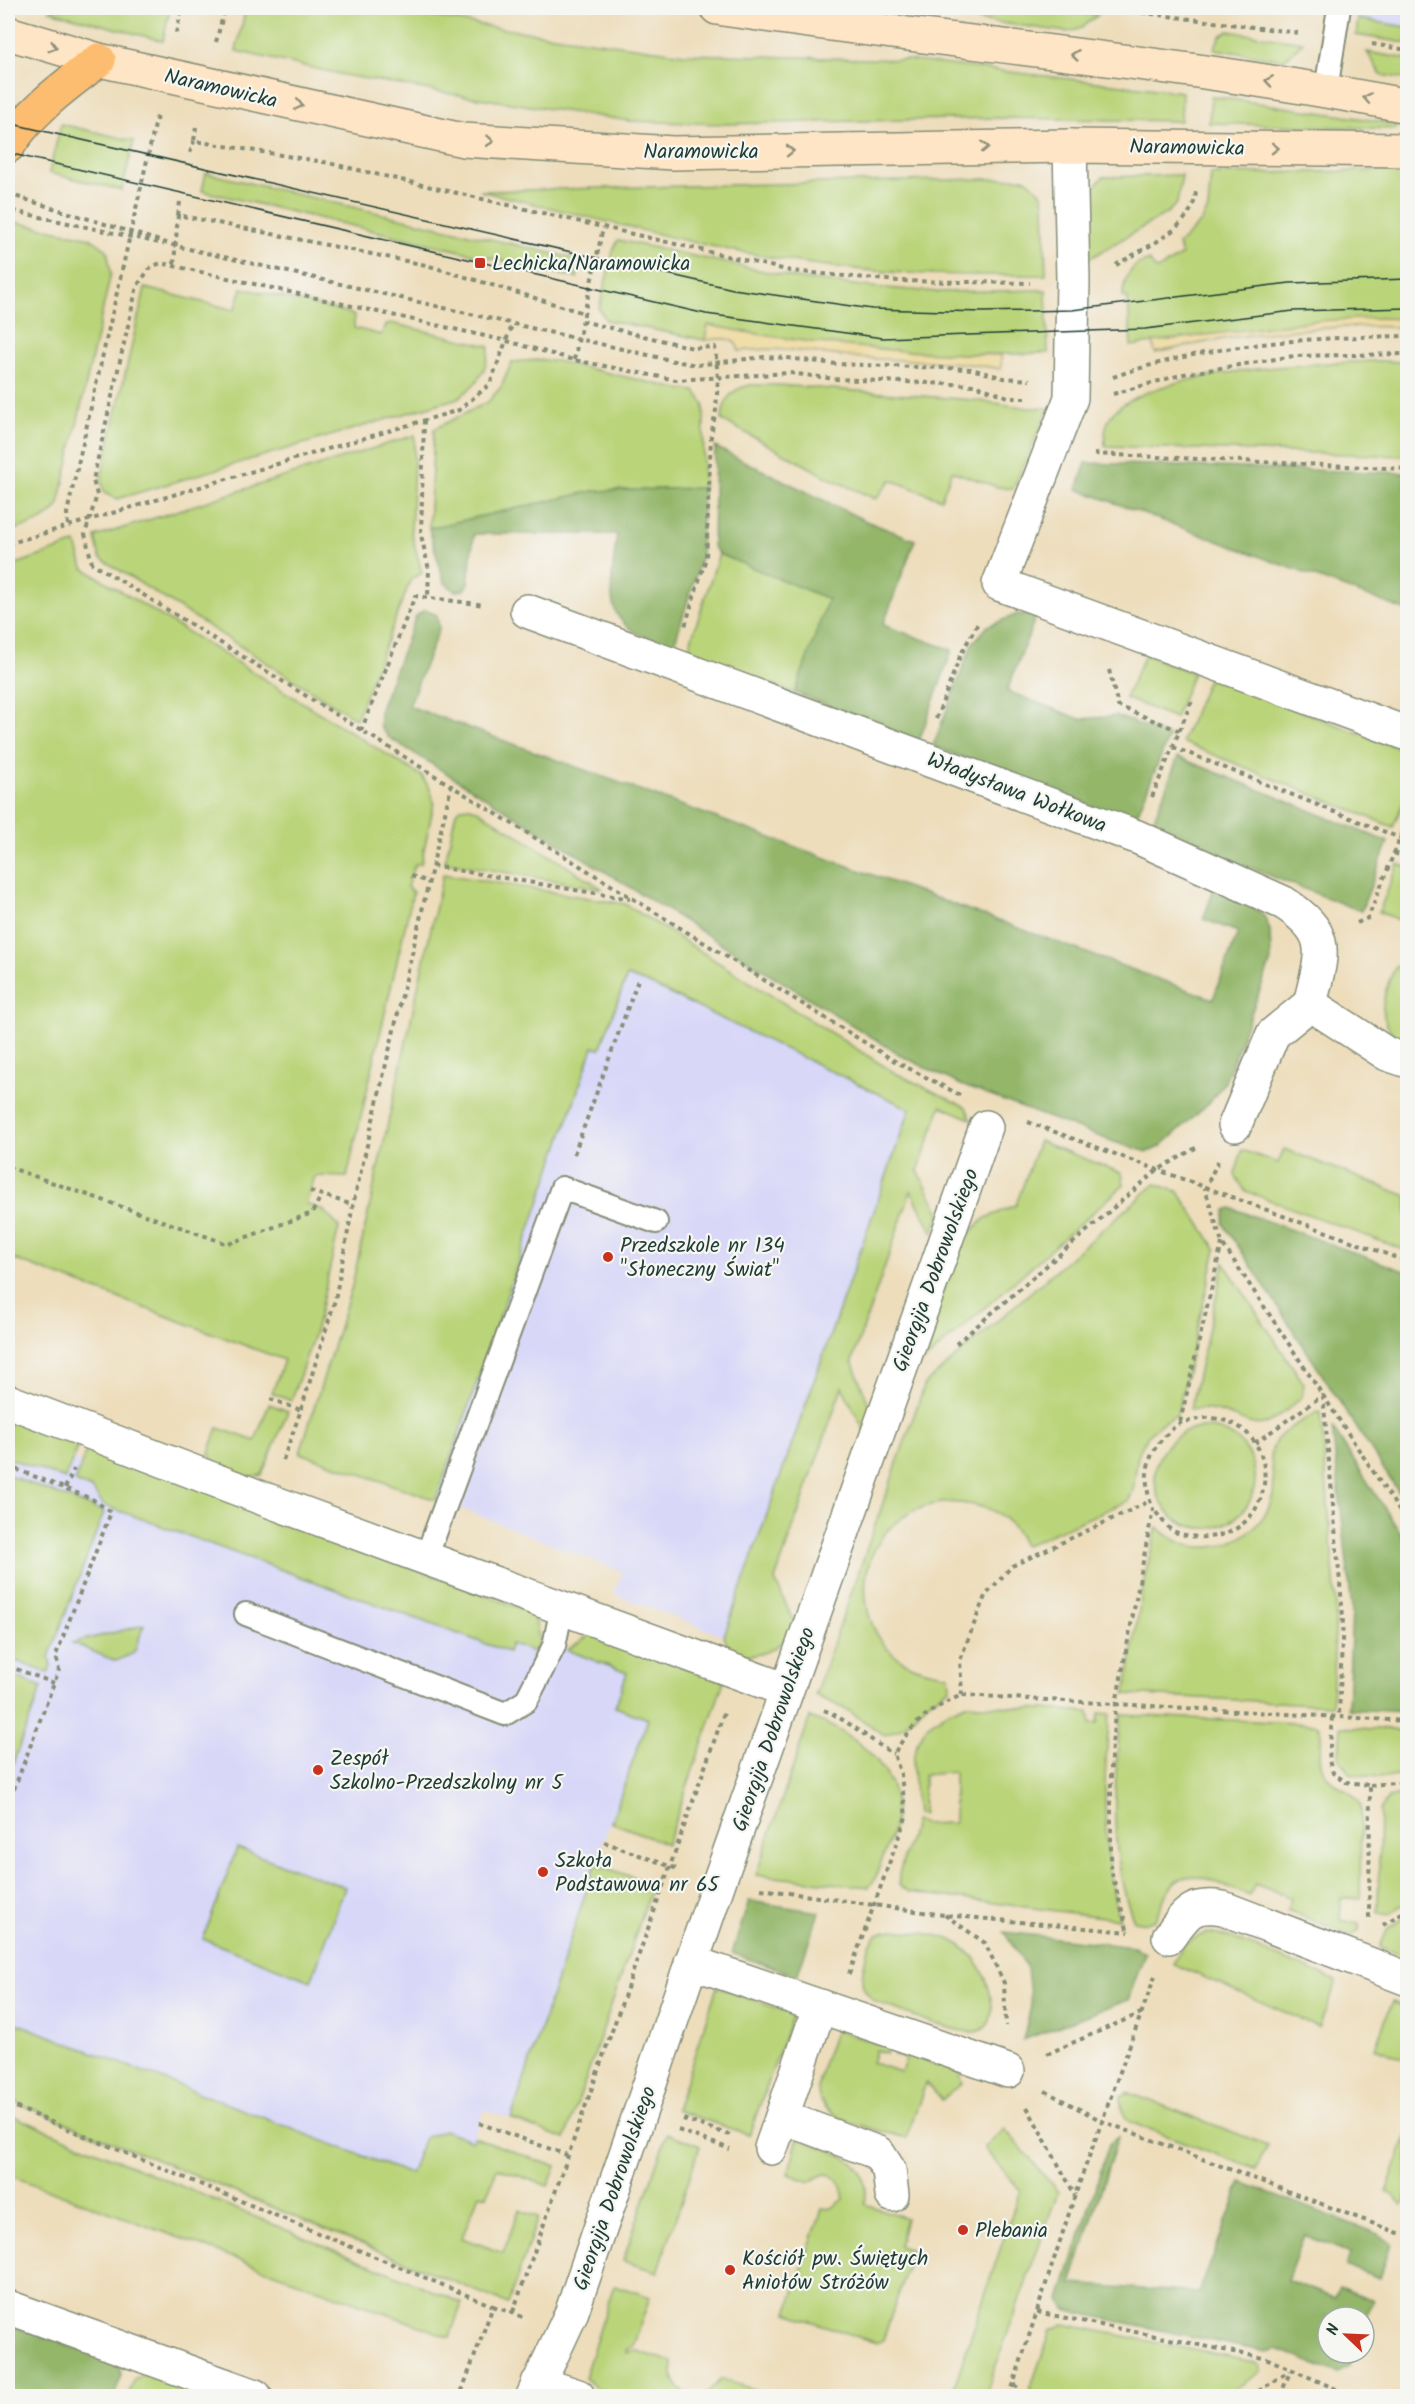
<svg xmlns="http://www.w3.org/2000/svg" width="1415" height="2404" font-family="Kalam,sans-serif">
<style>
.built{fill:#d8d7f8}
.green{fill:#bad479;stroke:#6c8856;stroke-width:1.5}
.forest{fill:#93b669;stroke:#597a4e;stroke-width:1.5}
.sand{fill:#eeda9e;stroke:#868c69;stroke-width:1.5}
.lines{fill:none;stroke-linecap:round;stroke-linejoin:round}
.lane-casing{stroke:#868d78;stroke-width:26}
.street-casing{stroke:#868d78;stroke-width:36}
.secondary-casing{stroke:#868d78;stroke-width:36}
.primary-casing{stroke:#868d78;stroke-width:36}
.path{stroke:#868d78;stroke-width:4;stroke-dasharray:4.5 4.5;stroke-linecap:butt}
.lane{stroke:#fff;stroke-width:22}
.street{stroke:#fff;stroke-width:33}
.secondary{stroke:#fee5c5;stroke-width:33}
.primary{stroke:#fcbd6f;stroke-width:33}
.tram{stroke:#1f3d34;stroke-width:1.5}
.oneway{stroke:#8e917c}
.poi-dot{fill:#c8321e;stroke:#f6f6f2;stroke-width:2}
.labels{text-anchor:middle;stroke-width:4.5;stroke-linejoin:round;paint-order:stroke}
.street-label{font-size:21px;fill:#1f3d34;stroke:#f6f6f2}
.poi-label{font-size:21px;fill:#1f3d34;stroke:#f6f6f2;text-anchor:start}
</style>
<rect width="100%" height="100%" fill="#f6f6f2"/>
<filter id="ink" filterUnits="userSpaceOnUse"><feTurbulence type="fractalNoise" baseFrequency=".0167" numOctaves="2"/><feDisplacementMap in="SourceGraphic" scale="12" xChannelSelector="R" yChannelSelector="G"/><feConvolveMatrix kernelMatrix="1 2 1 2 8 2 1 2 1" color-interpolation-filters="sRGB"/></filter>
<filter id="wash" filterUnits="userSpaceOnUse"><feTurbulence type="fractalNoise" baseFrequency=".008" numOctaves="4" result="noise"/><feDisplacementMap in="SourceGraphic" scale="24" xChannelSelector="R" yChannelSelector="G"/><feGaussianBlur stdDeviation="1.35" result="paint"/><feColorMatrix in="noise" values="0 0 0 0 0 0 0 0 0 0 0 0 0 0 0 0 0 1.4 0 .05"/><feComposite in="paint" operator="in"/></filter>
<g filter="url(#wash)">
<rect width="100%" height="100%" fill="#edddbb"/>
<path class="built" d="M1317,8h90v19l-90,-15z
M438,903l211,81 261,125 -186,527 -110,-42 8,-22 -157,-62 -165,-57 52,-167z
M8,1435l619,238 21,46 -53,145 -84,255 -27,-9 -12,31 -28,-11 -34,44 -402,-154z"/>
<path class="green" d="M55,8h115l-7,33 -113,-30z
M246,8h140l118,21 180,25 223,6 275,32 -1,29 -182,-3 -276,6 -93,-3 -178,-27 -108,-19 -108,-24z
M890,8h139l69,7 -19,14 -12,3z
M1358,19l49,8v16l-51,-8z
M1228,31l75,11 -19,18 -70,-11 6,-13z
M1367,52l40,7v20l-26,-4z
M1211,96l185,28v5l-187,-6z
M61,124l73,17 -12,49 -73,-17z
M1407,170v149l-94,2 -182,25 -3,-48h-5c0,-17 6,-35 26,-37l8,9 25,-15 -4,-10 23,-23 7,-13 3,-35z
M206,173l375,87 -4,18 -375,-87z
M1182,175l-5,28 -10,10 -80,47c0,-29 -8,-63 16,-83z
M1025,178l16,14 3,10 2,73c-81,1 -160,0 -241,-12 -109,-16 -217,-47 -325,-72z
M15,222l75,16 17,12 4,23 -52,231c-11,19 -32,21 -51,28v-278z
M618,240l183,39 70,8 67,5 108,-2 2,63c-115,5 -228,-6 -340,-28l-3,15 -99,-20 -7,-11 14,-58z
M145,288l90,22 7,-22 107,25 5,3v12l27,7 5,-10 5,-2 98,23c-1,24 -12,39 -31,52l-341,101 -13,-6 -3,-14z
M538,360l18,1 122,28 17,2 9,13 -1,84 -110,3 -164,37 5,-99 54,-27 13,-15 11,-25z
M1377,361l30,1v94l-302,-10c-1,-12 0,-25 9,-34 41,-42 204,-49 263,-51z
M751,385h27l195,15 56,8h20l-36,81 -16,-2 -45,-16 -11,28 -50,-19 -15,19 -45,-20 -109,-59c1,-21 9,-31 29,-35z
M415,435l-4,97 11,41 -11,6 -55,140 -256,-161 -5,-21z
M76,543l7,25 339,208 9,15 3,12 -13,61h-6l-8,23 6,5 -66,285 -32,-1 -9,28 17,6 16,17 -23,102 -25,72 -19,-8 12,-33 -276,-103v-690z
M719,554l110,45 -34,94 -108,-40z
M1145,655l48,18 -18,45 -50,-20z
M1209,677l198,74v42l-14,34 -211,-85z
M470,807l6,2 127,80 -158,-27 11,-50 5,-4z
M1398,864l9,3v56l-28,-11z
M443,874l182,30 270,169 71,34 5,12 -30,-13 -23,65 22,42 -7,20 -22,-42 -59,170 19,49 -7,20 -22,-43 -67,193 21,47c-16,23 -38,32 -65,28l-7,-19 186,-527 -261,-125 -22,-8 -27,73 -7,-2 -157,453 -136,-47 52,-167z
M1396,966l11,4v77c-33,-23 -27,-50 -11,-81z
M1039,1141l83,32 2,12 -210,185 46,-127 24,-24 32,-14z
M1284,1149l123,47v55l-162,-60 -10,-16 7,-25 36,13z
M1155,1184l22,7 5,6 34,52 -39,166c-24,10 -39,28 -41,54 -2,12 -1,22 -8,32l-104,45c-10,-24 -25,-36 -50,-41 -71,-16 -127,47 -103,116 6,17 18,33 34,41 14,8 29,10 44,13l1,13 -21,13 -26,26 -19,8 -35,-24 -34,-16 110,-311z
M1224,1263l80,121 -2,13c-11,9 -25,24 -39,27 -18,4 -41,-20 -73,-14z
M269,1404l19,7 -26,64 -14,2 -33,-13 -6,-11 9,-25 37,13z
M1317,1412l4,1 15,192 -4,100 -207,-11 20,-119 12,-48c8,6 17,14 27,17 37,12 81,-11 89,-50 4,-18 -8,-36 3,-53 8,-12 29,-21 41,-29z
M8,1416l68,26 1,6 -12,31 -57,-21z
M1155 1478a50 50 0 1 1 100 0a50 50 0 1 1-100 0Z
M91,1447l442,166 7,28 -6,11 -23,-8 -3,8 -405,-147 -11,-16 -17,-7 11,-31z
M8,1475l96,37 -55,145 2,8 -3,8 -40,-15z
M144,1625l-10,28 -18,8 -44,-18z
M591,1634l133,47 -57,163 -56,-22 37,-103 -33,-12 12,-34 -60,-23z
M8,1674l34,13 -34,89z
M966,1704l123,8 2,12h7l1,-11 11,1c-8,68 -8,138 9,205l-210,-27 -10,-7v-11l16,-54 9,4 30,-1v-51l-30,3 -1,39 -6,-1c-6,-56 -13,-86 49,-109z
M1121,1715l194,9 4,3c6,13 -3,29 4,43 11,20 32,19 38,36l-1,93 -19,-1 -1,22 19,4v7l-7,5 -65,-26 4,-12 -36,-14 -5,12c-53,-20 -72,-41 -95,24l-8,3 -13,-2c-26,-64 -20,-139 -13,-206z
M810,1717c42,16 91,49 85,101 -2,20 -14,41 -20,61l-6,8 -113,-12z
M1341,1727l66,4v37c-10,14 -43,8 -58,5l-10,-15z
M1407,1794v108l-19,13 -10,-2 2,-103 8,-12z
M237,1848l108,39 -34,94 -108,-42z
M595,1864l58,20 -88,255 -54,-20z
M1407,1916l-2,41 -25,-10 8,-19z
M894,1930c19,3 41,2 59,11 9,5 18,12 24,21 11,15 29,68 -4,70 -21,1 -75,-23 -97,-30 -5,-4 -10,-9 -13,-15 -3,-11 4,-43 13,-51 4,-5 11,-5 18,-6z
M1206,1933l24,4 107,44 -18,46 -146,-63 11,-21z
M717,1987l76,27 -44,121 -73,-25z
M1392,2002l15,6v53l-32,-13z
M8,2020l402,154 14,-36 20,-8 28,11 2,-4 82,30 -8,19 -51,-18 -10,28 -8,-2 -17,44 41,15 16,-43 19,7 -30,87 -500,-205z
M836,2030l52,17 -1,6 -11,-3 -4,13 29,9 5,-13 -12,-4 1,-6 63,22 4,12 -20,17 -16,-17 -20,55c-24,-8 -89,-16 -88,-49 1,-20 12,-41 18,-59z
M1127,2092l140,53 -11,24 -126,-47c-8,-7 -11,-18 -8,-27h4z
M8,2114l454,189 -12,34 -442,-162z
M1005,2129l53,63 -73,204h-34l69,-206 -36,-42z
M667,2133l33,13 -42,126 -35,-11z
M1407,2136v57l-4,12 -17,-14z
M798,2138c35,15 75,19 67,66l41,14 -7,28 14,5 -30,89 -7,3 -89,-30 35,-104 10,-1 12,-9c-3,-21 -14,-34 -33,-17l-23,-8z
M614,2285l36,12 -17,49 -7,4 1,3 7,-3 38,12c-2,24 12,38 36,31l13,-14 37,12 -3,5h-135l-22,-7 -14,-11z
M1063,2324l191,38 6,3 1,6 -36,25h-193l-2,-7 21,-59z
M147,2372l33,11 -4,13h-48l6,-15z"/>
<path class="forest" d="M715,447l153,75 47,18 -32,85 69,25 -33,91 -124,-48 33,-94 -109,-45 -6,-8z
M1086,463l321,10v138l-330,-122z
M703,488l-2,70 -28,90c-74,-23 -64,-46 -56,-114h-143l-6,49 -4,7 -9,1 -11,-9 -15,-54 164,-37z
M425,610l12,5 2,14 -30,77 804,293 25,-67 -35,-13 12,-32 33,15 16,14 6,14 1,31 -46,121 -14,19 -51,46 -12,5 -31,-9 -156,-58 -59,-29 -514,-319 -8,-11v-17l36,-93z
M1018,614l18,2 -29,75 73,28 37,-3 52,20 -35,86 -201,-76 39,-102 16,-18z
M1178,757l210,85 -27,69 -211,-82z
M1231,1208l176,64v233l-184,-282 3,-13z
M1332,1427l75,116v169l-59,-3 4,-101z
M749,1901l70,11 -22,64 -65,-23z
M1004,1932l130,15 11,6 -17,47 -105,40 8,-34 -4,-38z
M1118,2137l-47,147 128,9 42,-111 137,52 13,10 -11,34 -34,-12 4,-13 -46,-18 -17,45 47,18 5,-11 34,13 -9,24v-7h-36v36h26l-5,13 -10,7 -63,-24 -10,3 -201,-42 -5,-10 49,-156z
M8,2324l111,39 3,12 -8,21h-106z"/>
<path class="sand" d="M1378,318l29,1v8c-84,-3 -169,6 -252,26l-2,-11 160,-21z
M708,325c100,20 191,28 293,30v14c-44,-9 -92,-8 -137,-11 -41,-3 -84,-13 -125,-7 -4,-17 -21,-12 -34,-11z"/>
</g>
<g filter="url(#ink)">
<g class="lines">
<g class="lane-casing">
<path id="lane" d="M1326,90l13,-82
M426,1558l136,-370 94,34
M246,1614l259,100 21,-13 28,-55 8,-39"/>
</g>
<g class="street-casing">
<path id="street" d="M1070,146l3,134 -2,118 -72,186 409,150
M527,611l610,226 147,66c49,32 38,50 26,101l77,50 21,7
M1235,1125l38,-91 37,-30
M8,1401l259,99 519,190
M1169,1937c18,-25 23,-34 54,-29l185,71
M691,1962l317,109
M782,2117l96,36 11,17 3,25
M771,2148l49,-142
M8,2307l247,89
M538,2383l40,13
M533,2396l38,-82 148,-432 267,-755"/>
</g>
<g class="secondary-casing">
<path id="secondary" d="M717,8c230,35 462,53 691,98
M8,33l91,27 364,80 210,13 397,-7 338,4"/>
</g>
<g class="primary-casing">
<path id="primary" d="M8,146c23,-36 57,-60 91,-86"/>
</g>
<path class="path" d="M1106,8l193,25
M176,33l6,-25
M216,42l9,-34
M1372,44l36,6
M196,127l-2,14 130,21 467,109 107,10 132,2
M190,153l4,-12
M8,194l168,52 498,115 23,4 67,-8 23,1 49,6 135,5 33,9 26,2
M180,202l-2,13 248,50 158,48
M13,211l151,33
M174,264l4,-49
M1116,265c28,-18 79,-36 80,-75
M582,321l111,27 22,-1 3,31 -2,32 -5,25 -5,123 -21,68
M574,360l29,-132
M1113,377c93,-33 196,-40 295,-41
M1113,394l71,-20 110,-18 114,-2
M424,420l-3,115 8,35 -1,26
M1094,454l314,15
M68,525l-1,-12 90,-397
M8,544l451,-134 31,-26 22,-59
M1109,670l9,36 62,25
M936,719l25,-65 18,-33
M361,731l54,-135 70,9
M1173,747l227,91
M1152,797l41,-99
M1394,853l14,5
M432,866l198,33
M411,876l18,6
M1357,923l11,-5 40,-100
M960,1095l-67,-35 -801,-497 -7,-29 12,-39 -4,-15 44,-194 14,-19 10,-4 346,78 67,19 102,20 114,-7 45,6 139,6 37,13h14
M1028,1122l380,140
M574,1154l64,-174
M1218,1161l-13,28 17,54 186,281
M8,1167l220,77 84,-31 10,-19
M310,1191l43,14
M956,1344l200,-173 43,-25
M1323,1395l20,221 -4,101
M270,1399l31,11
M1180,1422l42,-179
M1255,1443l68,-48
M283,1460l18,-50 34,-110 18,-95 98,-418
M8,1466l84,33 19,13 -55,143 3,15 -51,135
M65,1488l9,-19
M8,1666l46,17
M962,1695l-2,-35 25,-64 27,-30 138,-65
M824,1710c26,11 46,31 70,44
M1332,1717l-3,44 4,12 13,9 24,3 -1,133
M1370,1785l38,-3
M604,1842l76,28
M761,1889l183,26 185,17
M945,1915l40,28 19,40 2,43
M1383,1925l25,-16
M1127,1929l-16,-59v-114l5,-52 37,-195c-11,-27 -8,-54 13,-74 8,-8 12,-13 23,-14 7,-1 15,-4 22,-3 74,6 70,115 -4,119 -10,1 -27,-2 -36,-7 -6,-5 -12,-15 -18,-21
M849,1974l57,-157 -5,-42 -7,-21c18,-32 36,-45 68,-59l446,26
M1047,2054l94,-41
M1045,2091l57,30 299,113
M8,2104l485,202 -33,90
M1027,2107l48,88
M683,2119l47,16
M479,2123l88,32
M678,2130l52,19
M493,2306l30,11
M513,2312l211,-599
M1037,2312l231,47 77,34
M1009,2396l5,-13
M1021,2396l-7,-14 61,-187 80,-219
M1251,2396l38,-25
M1280,2396l10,-24
M1405,2396l3,-2"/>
<use href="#lane" class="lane"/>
<use href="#street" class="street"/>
<use href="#secondary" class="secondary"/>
<use href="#primary" class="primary"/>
<path class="tram" d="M8,123l725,166 139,20 111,3 89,-2 218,-27 118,-4
M8,153l698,161 177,24 262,-9 148,-18 115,-3"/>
</g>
<defs><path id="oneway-chevron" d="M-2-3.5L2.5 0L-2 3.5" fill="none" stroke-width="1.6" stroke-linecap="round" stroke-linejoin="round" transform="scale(1.5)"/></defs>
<g class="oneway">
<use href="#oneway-chevron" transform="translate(53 47) rotate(16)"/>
<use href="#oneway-chevron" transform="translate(1075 55) rotate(-173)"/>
<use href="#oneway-chevron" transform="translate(1269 81) rotate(-171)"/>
<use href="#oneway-chevron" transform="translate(1367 98) rotate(-169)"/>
<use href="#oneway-chevron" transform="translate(299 105) rotate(12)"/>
<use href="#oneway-chevron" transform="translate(490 141) rotate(4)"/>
<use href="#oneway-chevron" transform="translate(985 147) rotate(-1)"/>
<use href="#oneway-chevron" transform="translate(1275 148) rotate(1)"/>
<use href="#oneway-chevron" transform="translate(790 151) rotate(-1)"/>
</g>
</g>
<g class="poi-dot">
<rect x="474" y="257" width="12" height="12" rx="3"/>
<circle cx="608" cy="1257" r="6"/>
<circle cx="318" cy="1770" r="6"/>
<circle cx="543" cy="1872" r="6"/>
<circle cx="963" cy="2230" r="6"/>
<circle cx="730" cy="2270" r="6"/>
</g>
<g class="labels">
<g class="street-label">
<text transform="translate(221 88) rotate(13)" y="7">Naramowicka</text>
<text transform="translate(1187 147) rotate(1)" y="7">Naramowicka</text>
<text x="701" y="158">Naramowicka</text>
<text transform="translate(1017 792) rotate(21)" y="7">Władysława Wołkowa</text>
<text transform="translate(935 1270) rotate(-70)" y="7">Gieorgija Dobrowolskiego</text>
<text transform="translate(773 1729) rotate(-71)" y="7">Gieorgija Dobrowolskiego</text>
<text transform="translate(614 2188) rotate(-71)" y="7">Gieorgija Dobrowolskiego</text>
</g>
<g class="poi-label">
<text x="492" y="270">Lechicka/Naramowicka</text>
<text x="620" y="1252">Przedszkole nr 134<tspan x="620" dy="24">"Słoneczny Świat"</tspan></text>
<text x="330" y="1765">Zespół<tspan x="330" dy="24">Szkolno-Przedszkolny nr 5</tspan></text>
<text x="555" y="1867">Szkoła<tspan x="555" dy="24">Podstawowa nr 65</tspan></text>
<text x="975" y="2237">Plebania</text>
<text x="742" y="2265">Kościół pw. Świętych<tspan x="742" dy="24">Aniołów Stróżów</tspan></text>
</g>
</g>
<rect width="1415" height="2404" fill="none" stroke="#f6f6f2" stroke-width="30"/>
<g transform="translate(1346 2335) rotate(293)"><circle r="28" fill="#f6f6f2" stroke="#a0aca6" stroke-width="1.5"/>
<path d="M0-4.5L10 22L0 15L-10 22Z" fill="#c8321e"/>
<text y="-9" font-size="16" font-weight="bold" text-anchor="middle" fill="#1f3d34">N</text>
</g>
</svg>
